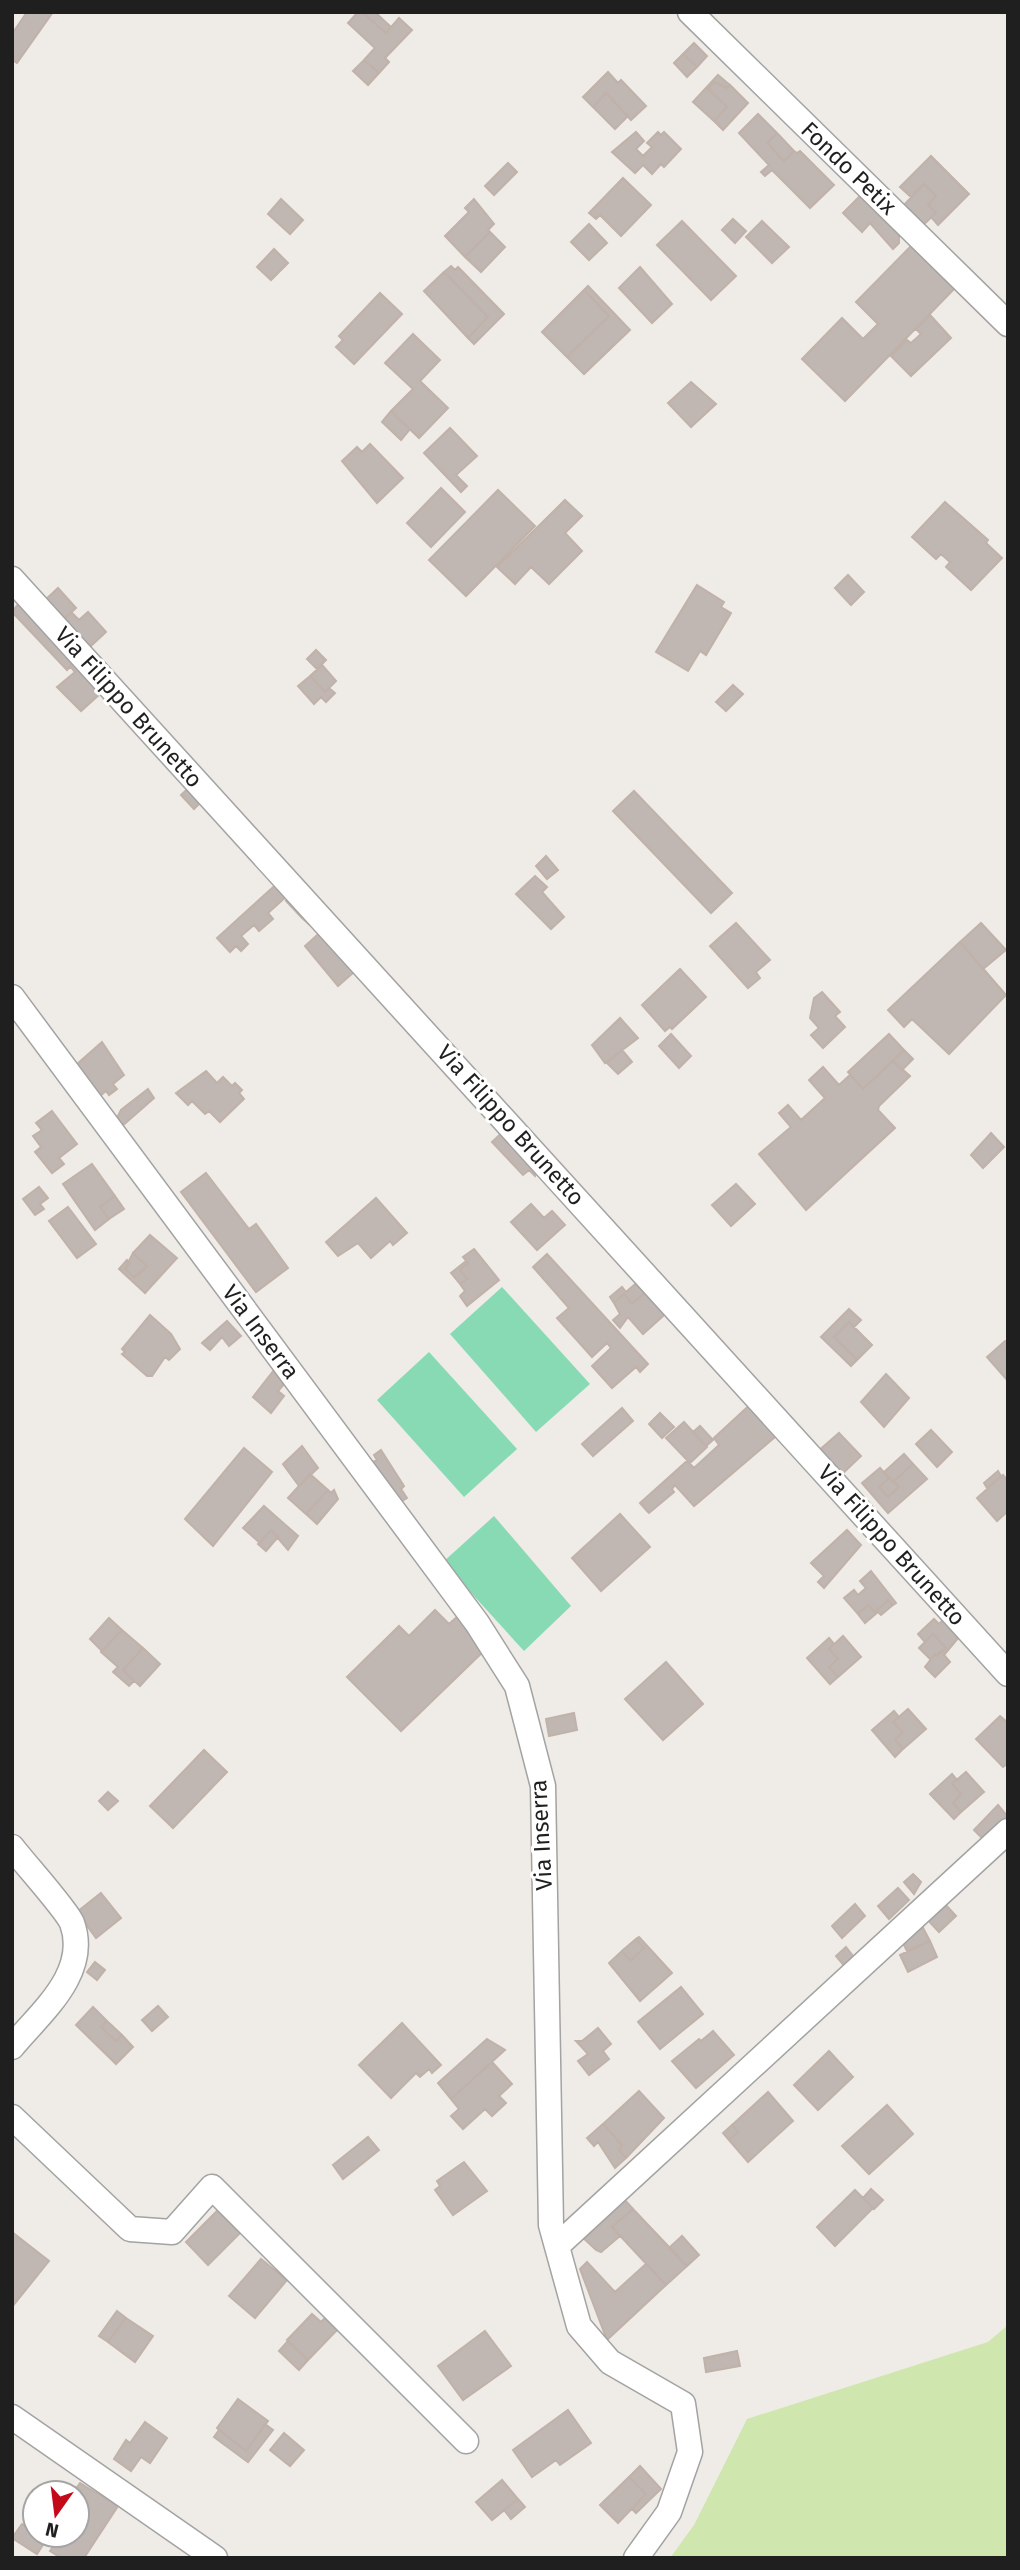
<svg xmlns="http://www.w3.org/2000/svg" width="1020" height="2570" font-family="'Fira Sans',sans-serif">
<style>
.grass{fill:#cfe7ae}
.pitch{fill:#88dab4}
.building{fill:#c0b7b2;stroke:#c0b1a9;stroke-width:2}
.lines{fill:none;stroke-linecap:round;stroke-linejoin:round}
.minor-casing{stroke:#a3a3a3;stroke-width:27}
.minor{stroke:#fff;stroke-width:24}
.labels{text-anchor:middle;stroke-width:6;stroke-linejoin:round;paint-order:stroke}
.street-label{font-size:23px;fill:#1f1f1f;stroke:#fff}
</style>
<rect width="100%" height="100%" fill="#efebe6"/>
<path class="grass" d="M1008,2325v233h-338l24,-33 53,-106 241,-77z"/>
<path class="pitch" d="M502,1287l88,97 -54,48 -86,-98z
M429,1352l88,97 -53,48 -87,-97z
M494,1516l77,90 -47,45 -81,-89z"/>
<path class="building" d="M27,12h26l-36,51 -5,-3v-26z
M358,12h4l24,21 13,-15 13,12 -27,28 4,4 -10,11 -15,-13 11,-12 -27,-25z
M362,12h13l16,15 -5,6z
M694,43l13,13 -10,11 -14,-13z
M683,54l14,13 -10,10 -13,-14z
M364,60l15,13 -11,12 -15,-14z
M608,72l10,11 3,-3 25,26 -15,14 -25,-27 -13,14 -10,-10z
M718,75l12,10 -3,3 -13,-6 -6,7 19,18 -13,14 -21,-19z
M714,82l13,6 3,-3 18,18 -25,27 -9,-9 13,-14 -19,-18z
M606,93l22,23 -13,13 -22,-22z
M758,114l19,19 -10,10 17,18 10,-10 3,2 3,-2 34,34 -24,23 -38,-38 -7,6 -4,-4 8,-7 -30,-32z
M636,132l8,9 -8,8 7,7 9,-9 -5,-4 11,-11 3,3 3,-3 17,17 -17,18 -3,-3 -9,10 -9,-9 -8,8 -23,-21z
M777,133l17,18 -10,10 -17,-18z
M931,156l38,38 -31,31 -7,-8 5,-4 -8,-8 8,-9 -12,-12 -13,13 -11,-10z
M508,163l9,9 -23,23 -9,-9z
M623,178l28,27 -30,31 -21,-21 -4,4 -7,-6z
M924,184l12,12 -8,9 8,8 -14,13 -19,-20z
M863,193l36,35v15l-6,6 -23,-26 -8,9 -19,-19z
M281,199l22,21 -13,14 -22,-20z
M474,199l20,25 -6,6 2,2 -25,25 -20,-21 24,-24 -4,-4z
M733,219l13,12 -11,12 -13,-13z
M682,221l54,55 -25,24 -54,-55z
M762,221l27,26 -17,16 -26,-26z
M589,224l18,19 -18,17 -18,-18z
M490,232l15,15 -24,25 -16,-15z
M914,243l43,43 -112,115 -43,-42 40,-41 21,21 15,-15 -22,-22z
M274,249l14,14 -17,17 -14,-13z
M451,266l4,4 3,-3 46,47 -30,30 -6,-6 20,-21 -44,-45z
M640,267l32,37 -20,19 -33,-35z
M444,272l44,45 -20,21 -44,-47z
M588,286l42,44 -46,44 -17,-17 42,-41 -25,-26z
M584,290l25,26 -42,41 -25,-25z
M380,293l22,21 -48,50 -18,-17 7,-7 -4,-4z
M930,315l21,23 -40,38 -20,-20 16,-16 4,3 10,-9 -5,-5z
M413,334l27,26 -20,21 28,27 -29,30 -28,-27 22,-22 -28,-26z
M691,382l25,22 -25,23 -23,-24z
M391,411l19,18 -9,11 -19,-18z
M450,428l27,28 -21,19 11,11 -6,6 -37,-39z
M370,444l33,34 -26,25 -35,-42 15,-14 5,5z
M441,488l24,24 -34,35 -24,-24z
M498,490l37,36 -69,70 -37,-36z
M565,500l17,16 -17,17 17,18 -33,33 -18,-17 -16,17 -18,-17z
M945,502l43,38 -2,3 16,15 -31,32 -25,-23 4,-5 -9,-8 -5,5 -24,-22z
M848,575l16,17 -13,13 -16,-17z
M697,585l27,17 -3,5 10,6 -25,42 -6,-4 -12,20 -32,-19z
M58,588l18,20 -14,13 -18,-20z
M23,598l56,60 -12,12 -55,-58z
M71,612l8,8 9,-8 18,20 -16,15 -28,-26z
M316,650l10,10 -9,9 -10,-10z
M79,658l22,35 -20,18 -24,-24 18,-15 -5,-6z
M322,665l14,16 -11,11 -15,-16z
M310,676l15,16 4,-4 6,5 -9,9 -5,-5 -7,7 -16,-18z
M733,685l10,9 -17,17 -10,-9z
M193,784l13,13 -12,12 -13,-14z
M634,791l98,102 -21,20 -98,-102z
M546,856l12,14 -11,9 -11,-13z
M535,876l12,11 -5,5 22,25 -13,12 -35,-35z
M281,880l31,42 -2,3 -8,-7 -16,-17 4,-3 -2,-3 -20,18 5,6 -14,12 -5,-6 -13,11 7,8 -7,7 -5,-5 -6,6 -13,-14z
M736,923l34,37 -14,12 4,6 -12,10 -38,-42z
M981,923l25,27 -23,19 -23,-27z
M325,928l30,43 -17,15 -33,-40z
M960,942l46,53 -57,59 -37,-35 -8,8 -16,-17z
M680,969l26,28 -34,32 -2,-2 -5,4 -23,-26z
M822,992l18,20 -5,4 10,11 -22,21 -12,-13 8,-7 -9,-10 4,-20z
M620,1018l18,20 -33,25 -13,-18z
M671,1034l20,22 -12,12 -20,-22z
M889,1034l15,16 -41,39 -15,-17z
M102,1042l22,33 -11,9 4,5 -8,6 -3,-4 -6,5 -24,-31z
M622,1050l10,12 -14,12 -11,-11z
M904,1050l9,9 -11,11 -9,-9z
M893,1061l17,15 -31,30 -1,4 17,18 -89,82 -47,-56 32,-27 -12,-14 9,-8 13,15 24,-22 -16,-18 14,-13 16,18 11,-10 13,14z
M206,1071l11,12 6,-6 9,9 3,-3 7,7 -3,3 5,6 -24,23 -11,-11 -4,3 -13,-13 -4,4 -12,-12z
M148,1089l6,9 -33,29 -5,-7 5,-10z
M52,1111l25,33 -18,14 5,6 -12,9 -17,-21 6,-5 -8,-11 9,-6 -6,-7z
M506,1129l33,35 -4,12 -6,-6 -6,5 -31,-33z
M991,1133l13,14 -21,21 -12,-13z
M92,1164l23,32 -15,11 9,12 -14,11 -32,-46z
M206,1173l43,56 7,-5 32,44 -32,24 -75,-100z
M736,1184l19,20 -24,22 -19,-21z
M39,1187l9,11 -8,6 4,5 -9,6 -12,-16z
M115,1196l9,13 -15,10 -9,-12z
M376,1198l31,35 -14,12 -3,-4 -19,17 -13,-15 -20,13 -12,-14z
M531,1204l13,14 8,-7 13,14 -28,25 -26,-28z
M68,1207l28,37 -19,14 -28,-37z
M150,1235l27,23 -32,35 -26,-24 8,-9 3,3 -5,6 9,8 7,-4 6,-7 -14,-13z
M474,1249l25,31 -32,26 -7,-10 5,-5 -5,-7 7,-5 -7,-9 8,-7 -5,-6z
M133,1253l14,13 -13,11 -9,-8z
M547,1254l101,110 -8,8 -4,-5 -24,21 -20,-22 19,-18 -4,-5 -15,14 -35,-39 12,-10 -36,-41z
M466,1261l2,2 -8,7 7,9 -7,5 -9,-11z
M642,1278l9,9 -19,17 -8,-10 -10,9 -4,-6 12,-10 4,5z
M651,1287l20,22 -28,25 -15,-17 -8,11 -7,-8 7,-6 -6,-11 10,-9 8,10z
M849,1309l12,11 -7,7 -5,-5 -15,15 23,23 -6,6 -30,-29z
M150,1315l21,19 9,15 -11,11 -4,-3 -13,19h-5l-25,-22 3,-2 -3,-3z
M227,1321l14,15 -12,10 -7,-9 -12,13 -8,-7z
M849,1322l23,23 -15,15 -23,-23z
M1005,1341l3,3v37l-21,-24z
M274,1370l11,13 -7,8 6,5 -13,17 -18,-16z
M886,1374l23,24 -25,29 -23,-25z
M753,1402l28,30 -87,74 -19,-21 -3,4 2,3 -25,21 -2,-2 -7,-8 47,-42 7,7 25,-23 -5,-7z
M622,1408l11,13 -40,35 -11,-12z
M660,1413l14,14 -12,11 -13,-14z
M684,1422l23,25 -17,16 -24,-25z
M700,1426l13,14 -7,6 -13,-14z
M931,1430l21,22 -15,15 -21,-23z
M839,1433l22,23 -21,20 -23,-24z
M302,1446l16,22 -19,18 -16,-22z
M244,1448l28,24 -59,74 -28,-27z
M381,1450l23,36 -3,3 6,9 -8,5 -30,-39 8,-4 -3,-5z
M904,1454l9,10 -20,18 -9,-10z
M913,1464l14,15 -39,34 -26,-30 18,-15 9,10 -10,9 9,10 11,-10 -5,-6z
M998,1471l3,5 -14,12 -3,-5z
M310,1474l18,16 -22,24 -18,-16z
M1003,1475l5,6v30l-11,10 -20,-23z
M889,1478l10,9 -11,10 -9,-10z
M328,1490l3,3 3,-3 4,9 -21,25 -11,-10z
M264,1506l34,30 -10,14 -17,-20 -11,13 -17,-15z
M620,1514l30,33 -49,44 -29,-33z
M271,1530l7,7 -12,14 -8,-7z
M847,1530l14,15 -37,43 -6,-6 6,-6 -13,-13z
M871,1571l25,32 -3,2 -5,-5 -13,12 -7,-7 -10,9 -14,-16 10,-8 4,5 8,-7 -6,-7z
M888,1600l5,5 -12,10 -3,-3 -13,11 -7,-9 10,-9 7,7z
M435,1610l14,14 9,-8 28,33 -85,82 -54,-54 52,-51 10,10z
M948,1615l16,16 -20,24 6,7 -15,15 -10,-10 10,-13 2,2 9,-8 -13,-14 -8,8 -7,-8 16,-15 5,5z
M109,1618l13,12 -20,21 -12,-12z
M122,1630l21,18 -20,22 11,11 -5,5 -16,-14 5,-5 -17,-15z
M933,1634l13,14 -16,11 -11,-11z
M843,1636l18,21 -23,20 -9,-10 9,-8 -9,-10z
M829,1638l5,6 -5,5 9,10 -9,8 9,10 -8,7 -23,-26z
M143,1648l17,16 -20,22 -17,-16z
M666,1662l37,42 -40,36 -38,-41z
M908,1709l18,20 -23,20 -8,-10 8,-7 -10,-10z
M894,1711l5,6 -6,5 10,10 -8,7 8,10 -8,8 -23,-27z
M574,1713l3,17 -28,6 -3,-17z
M1000,1716l8,7v40l-5,4 -27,-28z
M204,1750l23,22 -54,56 -23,-22z
M966,1772l18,20 -23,20 -8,-9 8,-9 -9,-10z
M952,1774l5,6 -5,4 9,10 -8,9 8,9 -7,7 -24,-25z
M108,1792l10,9 -10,9 -9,-9z
M998,1805l10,12 -23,24 -11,-11z
M913,1874l8,8 -7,12 -10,-12z
M898,1888l11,12 -20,19 -11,-13z
M101,1893l20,25 -25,20 -19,-26z
M944,1903l12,13 -17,16 -13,-14z
M855,1904l10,12 -23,22 -10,-12z
M922,1926l8,15 -23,10 -6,-12z
M639,1937l33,36 -32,28 -31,-38 13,-12 8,10 14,-13 -8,-9z
M636,1939l8,9 -14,13 -8,-10z
M930,1941l7,16 -29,15 -8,-17z
M846,1947l11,14 -10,8 -11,-13z
M95,1962l10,8 -8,10 -10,-8z
M681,1987l22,27 -43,35 -22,-27z
M158,2006l10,11 -16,14 -10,-11z
M93,2007l14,14 -6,6 15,14 6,-6 11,12 -17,17 -40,-39z
M107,2021l15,14 -6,6 -15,-14z
M402,2023l39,42 -9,8 -3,-4 -9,8 -4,-4 -25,25 -32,-33z
M598,2028l13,16 -8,7 6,8 -20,16 -11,-14 10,-7 -12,-13h6z
M713,2031l21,24 -38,33 -24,-27 27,-22 2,2z
M487,2039l18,11 -54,49 -13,-16z
M829,2051l24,26 -35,33 -24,-25z
M492,2062l20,22 -13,12 7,7 -14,13 -7,-7 -22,20 -12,-13 8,-7 -8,-10z
M639,2091l25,27 -38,40 -7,-8 3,-5 -19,-21z
M768,2092l25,29 -45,41 -19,-22 9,-8 -6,-7z
M887,2105l26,29 -44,40 -27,-28z
M603,2124l19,21 -3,5 7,8 -11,10 -17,-26 -4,4 -7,-8z
M732,2125l6,7 -9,8 -6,-7z
M368,2137l11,13 -36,29 -10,-14z
M464,2162l23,29 -34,24 -18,-25 5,-4 -3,-5z
M871,2189l12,11 -9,9 -11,-11z
M855,2190l18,18 -38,38 -18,-19z
M622,2197l11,12 -21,18 8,9 -19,16 -5,-2 -16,-15z
M633,2209l54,57 -21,19 -54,-58z
M218,2210l22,23 -32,32 -22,-23z
M12,2232l37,29 -37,46z
M682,2236l17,19 -12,11 -18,-18z
M261,2259l26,21 -32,38 -26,-22z
M587,2262l28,30 31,-28 20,21 -59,55 -27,-71z
M117,2311l9,7 -18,24 -9,-6z
M312,2314l9,8 5,-5 12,12 -30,31 -21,-20z
M126,2318l27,18 -18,26 -27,-20z
M485,2331l26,35 -48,34 -25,-34z
M288,2341l20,19 -9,10 -20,-19z
M737,2351l3,15 -34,6 -2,-14z
M238,2399l30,22 -22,30 -29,-23z
M568,2410l23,33 -31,22 -4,-5 -24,17 -19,-27z
M145,2422l22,16 -17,25 -9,-6 -10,14 -17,-12 12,-19 4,3z
M265,2424l8,6 -25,32 -34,-25 5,-7 27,21z
M284,2433l20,17 -14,16 -20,-16z
M640,2466l21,23 -25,24 -4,-4 14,-15 -17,-17z
M629,2477l17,17 -28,29 -18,-18z
M502,2480l16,19 -26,21 -16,-18z
M80,2483l38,23 -34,52h-23l-11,-7 11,-16h16l2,-27 -2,-15h-4z
M518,2499l7,8 -14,12 -7,-9z
M22,2524l24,16 -9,14 -25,-16z"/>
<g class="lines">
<g class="minor-casing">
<path id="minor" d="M690,12l318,312
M12,579l996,1095
M12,997l465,626 40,63 26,100 8,439 28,101 31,36 73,42 7,48 -21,60 -33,46
M12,1847c12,16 54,62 60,76 18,50 -31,89 -60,124
M12,2117l118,112 42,3 40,-45 254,254
M557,2246l451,-415
M12,2417l203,141"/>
</g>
<use href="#minor" class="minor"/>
</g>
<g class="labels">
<g class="street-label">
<text transform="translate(849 168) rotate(44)" y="8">Fondo Petix</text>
<text transform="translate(129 707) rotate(48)" y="8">Via Filippo Brunetto</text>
<text transform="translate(511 1125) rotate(48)" y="8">Via Filippo Brunetto</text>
<text transform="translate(261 1332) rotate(53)" y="8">Via Inserra</text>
<text transform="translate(892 1545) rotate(48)" y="8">Via Filippo Brunetto</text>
<text transform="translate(541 1835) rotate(-93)" y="8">Via Inserra</text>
</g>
</g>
<rect width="1020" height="2570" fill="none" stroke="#1f1f1f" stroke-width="28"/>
<g transform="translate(56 2514) rotate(194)"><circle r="33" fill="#ffffff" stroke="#a5a5a5" stroke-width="2"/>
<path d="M0-5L12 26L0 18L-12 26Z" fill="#c40a19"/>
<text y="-10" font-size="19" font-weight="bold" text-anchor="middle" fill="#1f1f1f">N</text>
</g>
</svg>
